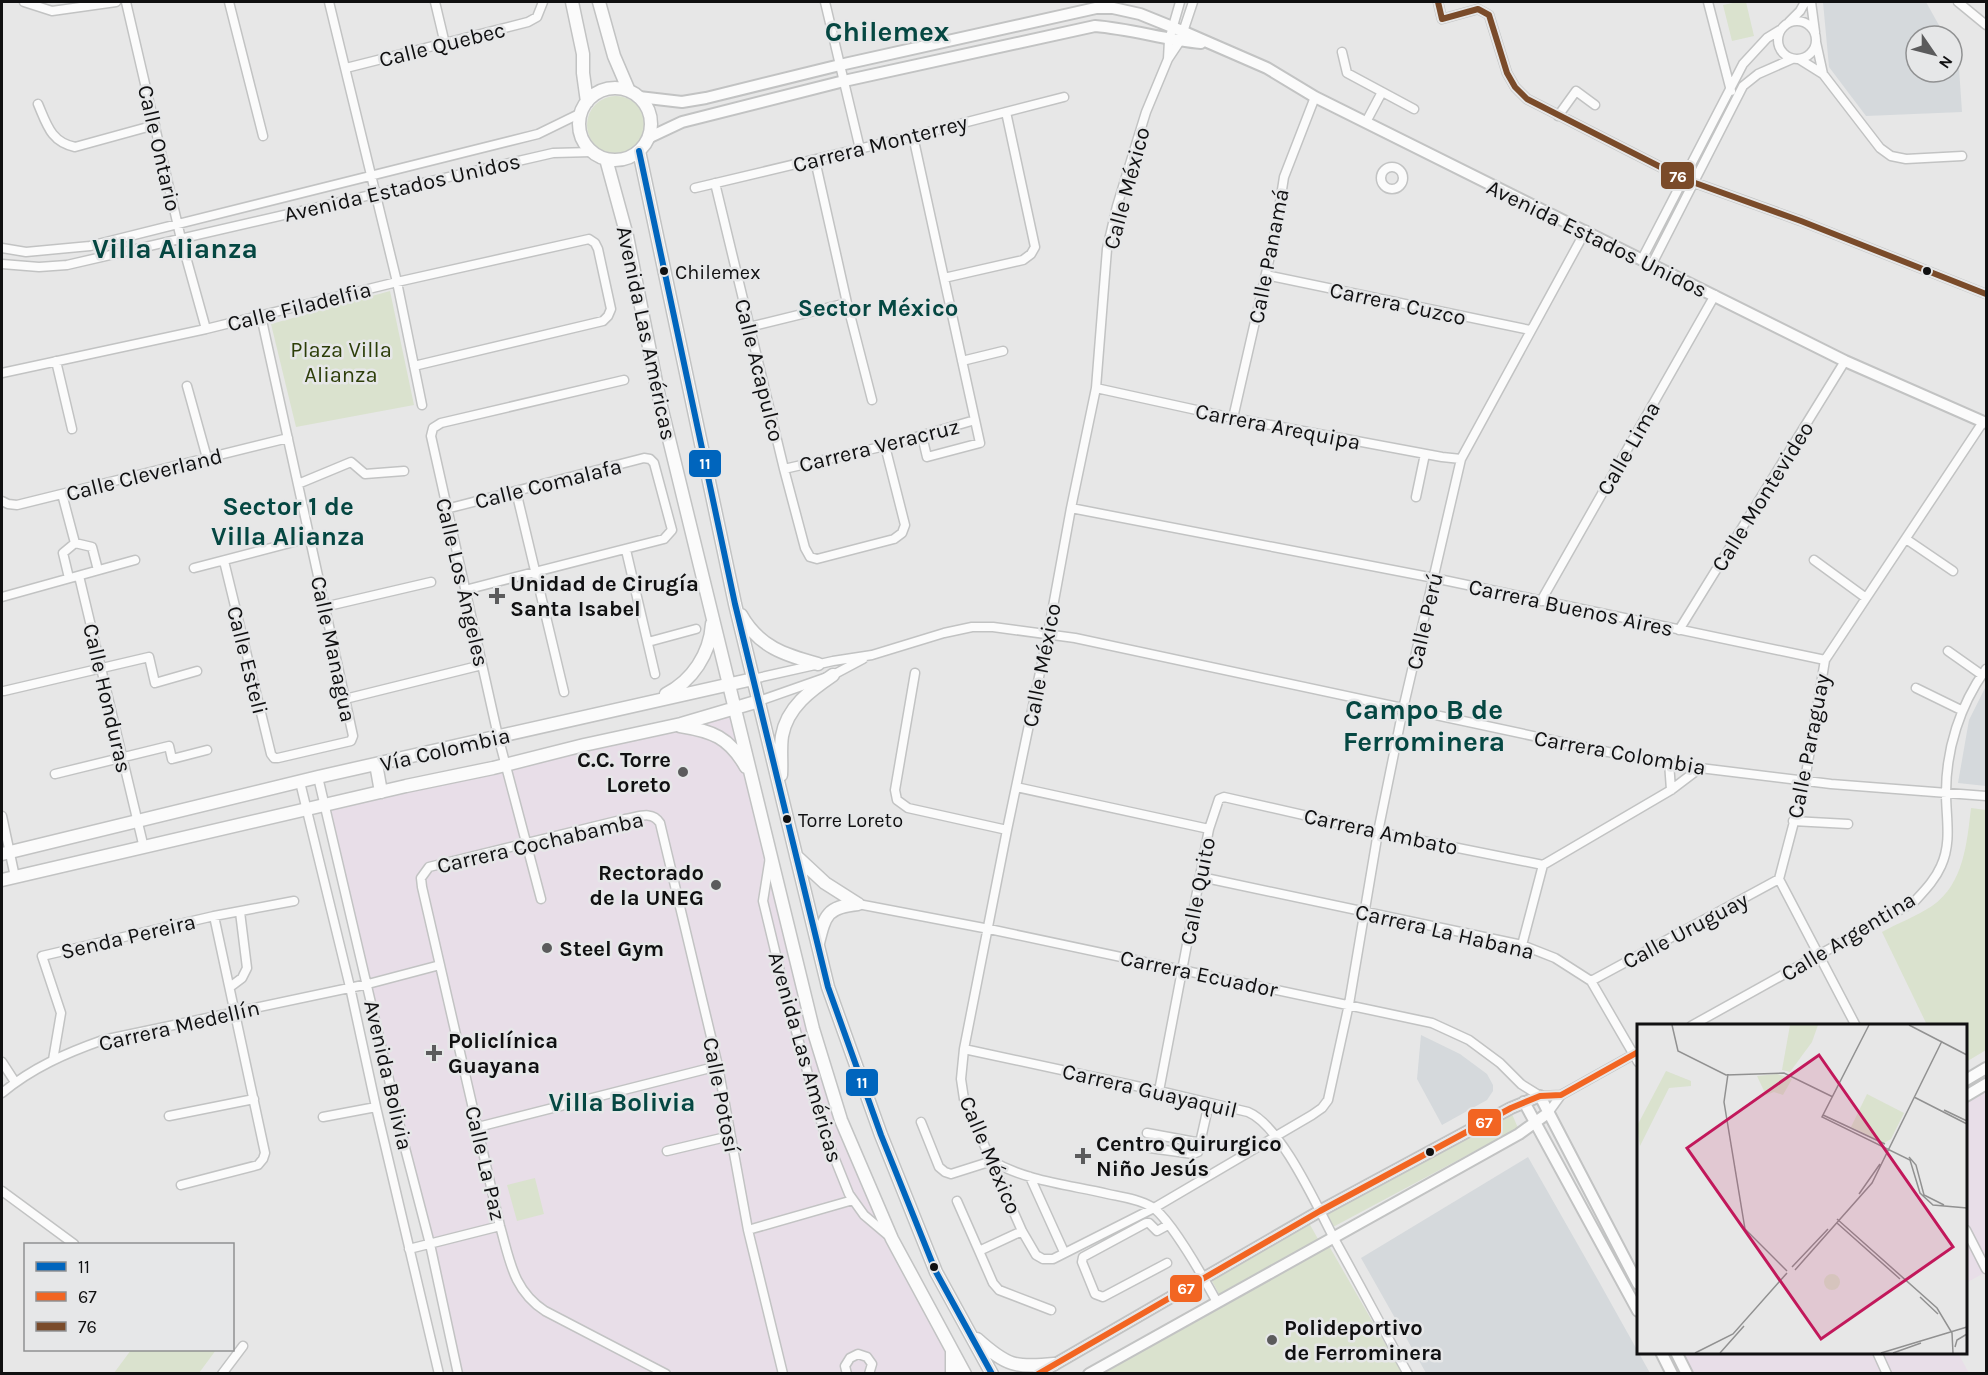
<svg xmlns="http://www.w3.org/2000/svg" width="1988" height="1375" font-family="Karla,sans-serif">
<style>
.commercial{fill:#e8dee8}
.built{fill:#d5d9dc}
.green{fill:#dae2ce}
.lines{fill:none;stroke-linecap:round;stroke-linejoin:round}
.minor-casing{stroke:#c2c3c3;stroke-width:11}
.tertiary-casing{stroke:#c2c3c3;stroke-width:14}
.secondary-casing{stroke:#c2c3c3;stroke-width:15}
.minor{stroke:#fbfbfb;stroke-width:8}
.tertiary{stroke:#fbfbfb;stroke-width:10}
.secondary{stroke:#fbfbfb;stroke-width:12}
.bus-1-casing{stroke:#e6e7e8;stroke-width:10}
.bus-2-casing{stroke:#e6e7e8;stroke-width:10}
.bus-3-casing{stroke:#e6e7e8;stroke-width:10}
.bus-1{stroke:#0065bd;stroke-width:6}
.bus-2{stroke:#f26522;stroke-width:6}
.bus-3{stroke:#7a4b2a;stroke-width:6}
.bus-dot{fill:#101011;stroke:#e6e7e8;stroke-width:2}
.poi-dot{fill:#5b5b5c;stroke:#e6e7e8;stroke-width:2}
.labels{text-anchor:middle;stroke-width:5;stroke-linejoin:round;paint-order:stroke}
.bus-label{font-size:20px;fill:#101011;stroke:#e6e7e8;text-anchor:start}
.street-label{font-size:22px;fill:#101011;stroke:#e6e7e8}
.park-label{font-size:22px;fill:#2d3e09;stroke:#e6e7e8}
.poi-label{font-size:22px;font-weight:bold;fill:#101011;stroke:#e6e7e8;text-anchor:start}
.neighbourhood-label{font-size:24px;font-weight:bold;fill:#054742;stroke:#e6e7e8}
.quarter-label{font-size:26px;font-weight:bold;fill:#054742;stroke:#e6e7e8}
.district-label{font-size:28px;font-weight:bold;fill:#054742;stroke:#e6e7e8}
.inset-road{fill:none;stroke:#919191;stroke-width:1.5}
.view{fill:#c2185b;fill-opacity:0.15;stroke:#c2185b;stroke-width:3}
.inset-edge{fill:none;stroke:#101011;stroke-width:3}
.line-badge{stroke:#e6e7e8;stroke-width:2}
.badge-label{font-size:16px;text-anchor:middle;font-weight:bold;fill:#fff}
</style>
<rect width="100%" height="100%" fill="#e7e7e7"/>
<path class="commercial" d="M736,709l77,320 79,210 73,134h-507l-133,-568z
M1986,1084v188l-20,11v-187z
M1676,1353h282l11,20h-282z"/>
<path class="built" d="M1823,2h103l19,34h-29v36h36v-21l7,17 3,44 -96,4 -37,-49z
M1986,686v100l-28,-3 11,-63z
M1421,1035l39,19 27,20 6,11v6l-6,9 -45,25 -25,-46z
M1528,1157l70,123 52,93h-224l-65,-115z"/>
<path class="green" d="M1738,2h8l8,34 -22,5 -9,-36z
M587 125a29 29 0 1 1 58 0a29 29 0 1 1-58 0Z
M390,291l24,114 -118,22 -25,-103z
M1971,808l15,2v240l-20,12v-36l-39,-1 -45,-93c16,-9 35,-16 50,-26 32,-22 35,-64 39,-98z
M1512,1114l6,14 -185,99 -8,-12z
M535,1178l9,36 -27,7 -10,-36z
M1309,1223l9,16 -99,55 -8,-15z
M1329,1246l73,127 -300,1z
M131,1350h85l-17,23h-85z"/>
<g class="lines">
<g class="minor-casing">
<path id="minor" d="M24,2l28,9 64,-9
M126,2l55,237 25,90
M229,2l34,134
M329,2l68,280 25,123
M435,2l10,42
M825,2l35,147
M1193,2l-13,39 -12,18 -22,53 -29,94 -10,43 -11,139 -25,120 -23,126 -41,196 -43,219 -3,30 3,20 58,132 14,24 7,4h10l101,-51 158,-93 10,-7 6,-8 21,-96 29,-172 25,-123 58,-250 125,-229
M1438,2l4,17 36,-10 11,6 18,58 8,14 12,12 157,80 117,42 185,73
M1708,2l23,89
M1811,2l4,30
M1958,2l28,23
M1778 40a19 19 0 1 1 38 0a19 19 0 1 1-38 0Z
M1789,22l11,-11 5,-9
M1816,42l7,32
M1342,52l5,21 67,36
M1168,59l1,-19 11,-38
M1799,59l24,15 57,74 11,8 15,3 56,-3
M346,68l182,-46 9,-5 6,-15
M38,104c9,21 13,38 37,43l80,-22
M1558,116l18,-25 19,14
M1366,122l16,-30
M913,136l67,307 -53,14 -5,-21
M815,160l32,143 25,97
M1381 178a11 11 0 1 1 22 0a11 11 0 1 1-22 0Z
M715,183l69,286 21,79 5,9 7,2 77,-20 8,-6 3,-8 -20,-79
M695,188l218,-52 151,-39
M2,248l24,4 64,-6 448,-112 43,-21
M1642,259l101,-195 24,-26 13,-8
M2,264l37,3 28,-2 473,-109 13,-3 39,-1
M1652,264l91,-178 15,-12 34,-15
M1266,275l264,55
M944,278l79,-18 8,-6 4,-7 -29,-135
M749,327l98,-24
M56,361l16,68
M962,361l41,-10
M2,373l204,-44 191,-47 192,-43 6,4 3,6 13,60 -3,7 -5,5 -189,45
M187,386l20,72
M1096,388l137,30 209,39 19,2
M1233,418l42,-184 9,-57 31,-80
M784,469l101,-23 90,-26
M298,484l53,-22 14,12 39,-3
M516,491l48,201
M62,494l13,49
M1416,497l9,-43
M2,501l6,3 9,1 271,-67
M1071,508l363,70 391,82
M446,509l198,-51 6,1 4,4 18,67 -8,9 -199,51
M1906,539l47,32
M626,550l29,124
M1814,560l52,38
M224,561l47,193 3,4h4l73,-17 2,-5 -8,-37 -84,-383
M194,568l115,-30
M79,576l65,272
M69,578l-6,-25 12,-10 17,4 6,23
M2,597l133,-37
M1541,601l174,-306
M324,607l107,-25
M1679,630l166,-269
M648,642l48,-13
M1948,651l34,24
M915,673l-20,117 2,10 11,8 99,22
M753,679l80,-18 39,-6 72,-22 28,-6h21l82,11 533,114 92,16 131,16 155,12
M1916,688l45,22
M4,691l145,-34 6,26 42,-12
M345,699l137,-34
M759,701l74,-26 30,-16
M1669,762l2,28
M55,774l114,-28 3,13 35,-9
M318,777l87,371 25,96 28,130
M300,782l50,205 26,120 63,267
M1016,787l193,42
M2,816l13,61
M1793,821l55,3
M770,857l-7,44 21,87 40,144 25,62 15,21 26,22
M1201,877l321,68 33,13 36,23 47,81
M541,899l-43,-163 -67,-300 2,-8 8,-5 183,-43
M858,904l131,25 443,94 37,17 31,23 21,21 19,12 21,-1 77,-43
M1522,945l21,-80 128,-75 29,-22
M1591,981l188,-102
M230,987l12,-9 5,-10 -7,-56
M1691,1026l223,-124c10,-11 21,-22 27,-36 11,-24 5,-48 5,-73 0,-44 14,-88 40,-124
M1856,1026l-77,-147 26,-99 20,-120 158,-238
M964,1049l195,42 89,21c34,14 71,99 89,132 24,43 47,87 71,130
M53,1060l8,-47 -19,-57 172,-40 80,-15
M2,1062l13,20
M1159,1091l50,-262 10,-30 5,-2 154,35 165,33
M2,1093c30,-25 64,-40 101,-53l265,-56 72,-19
M1548,1113l13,-18
M169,1116l85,-17
M323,1117l53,-10
M921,1122l18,45 6,5 6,2 41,-13c34,20 78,24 116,33 14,3 31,5 44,13 18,11 54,75 65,95
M478,1127l240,-61
M1147,1133l54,10
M1150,1148l43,6 5,-2 11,-49
M667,1151l63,-15
M1030,1177l34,75
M181,1185l77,-20 5,-6 2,-6 -51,-237
M2,1191l72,53
M957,1201l22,50
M748,1230l105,-30
M1966,1230l20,39
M1022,1231l-43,20 14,32 6,7 52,20
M409,1249l91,-23
M1167,1263l-64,34 -8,-3 -13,-32 1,-5 63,-34h3l8,8 11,-6
M1877,1352l10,22
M222,1374l21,-28
M666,1374l-121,-63c-32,-21 -35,-50 -45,-85l-78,-339 -1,-9 8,-11 196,-48c13,-2 27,-9 35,4l58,243 30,164 35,144
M847,1374l-2,-8 5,-8 8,-4 9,3 5,7 -3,10"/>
</g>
<g class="tertiary-casing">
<path id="tertiary" d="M639,97l43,5 24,-4 134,-33 256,-57h17l27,6 42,17 85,37 48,29 530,264 141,62
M648,138l34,-16 162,-41 251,-55c37,3 70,14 106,17
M1966,1080l20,-12
M1966,1096l20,-12
M1524,1102l114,209
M1661,1352l11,22
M1676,1352l11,22
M1038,1374l282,-163 191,-103 29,-12 98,188
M1089,1374l430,-240 29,-21"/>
</g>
<g class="secondary-casing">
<path id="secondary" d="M572,2l11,52v19l4,29
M599,2l15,54 15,35
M579 124a36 36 0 1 1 72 0a36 36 0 1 1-72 0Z
M639,151l96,453 93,383 53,148 55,137 56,102
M606,159l21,77 33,166 153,627 28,91 51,119 73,135
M741,615c18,32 44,40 77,49
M666,694c26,-13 44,-40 46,-70
M680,726c32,5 49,11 66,41
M376,764l5,28
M781,775c1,-13 -1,-26 1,-39 5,-29 29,-46 51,-61
M2,854l316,-77 435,-98
M796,856l29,27 33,21
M2,880l404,-94 87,-18 91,-23 97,-21 78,-23
M818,943c7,-28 9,-36 40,-39
M977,1339c30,27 38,29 77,25
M952,1351v23"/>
</g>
<use href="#minor" class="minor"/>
<use href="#tertiary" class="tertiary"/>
<use href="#secondary" class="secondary"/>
<g class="bus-1-casing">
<path id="bus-1" d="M639,151l96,453 93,383 53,148 55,137 56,102"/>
</g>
<g class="bus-2-casing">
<path id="bus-2" d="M1038,1374l282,-163 191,-103 29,-12 21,-1 77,-43"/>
</g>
<g class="bus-3-casing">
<path id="bus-3" d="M1438,2l4,17 36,-10 11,6 18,58 8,14 12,12 157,80 117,42 185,73"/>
</g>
<use href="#bus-1" class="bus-1"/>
<use href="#bus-2" class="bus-2"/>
<use href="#bus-3" class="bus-3"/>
</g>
<g class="bus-dot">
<circle cx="664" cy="271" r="5"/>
<circle cx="1927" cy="271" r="5"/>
<circle cx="787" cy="819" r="5"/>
<circle cx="1430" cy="1152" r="5"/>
<circle cx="934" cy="1267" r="5"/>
</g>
<g class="poi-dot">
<path d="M494 587h6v6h6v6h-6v6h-6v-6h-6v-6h6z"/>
<circle cx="683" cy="772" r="6"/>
<circle cx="716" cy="885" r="6"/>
<circle cx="547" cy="948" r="6"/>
<path d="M431 1044h6v6h6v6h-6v6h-6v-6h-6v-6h6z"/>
<path d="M1080 1147h6v6h6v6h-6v6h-6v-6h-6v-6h6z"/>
<circle cx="1272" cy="1340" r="6"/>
</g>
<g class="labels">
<g class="bus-label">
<text x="675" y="279">Chilemex</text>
<text x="798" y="827">Torre Loreto</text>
</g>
<g class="street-label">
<text transform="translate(442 44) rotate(-14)" y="8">Calle Quebec</text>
<text transform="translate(880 143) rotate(-14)" y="8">Carrera Monterrey</text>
<text transform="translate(160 148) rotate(77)" y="8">Calle Ontario</text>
<text transform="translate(402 187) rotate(-13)" y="8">Avenida Estados Unidos</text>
<text transform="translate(1126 188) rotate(-75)" y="8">Calle México</text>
<text transform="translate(1597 238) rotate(26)" y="8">Avenida Estados Unidos</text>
<text transform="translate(1268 256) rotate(-79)" y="8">Calle Panamá</text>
<text transform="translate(1398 303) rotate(12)" y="8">Carrera Cuzco</text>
<text transform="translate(299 306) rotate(-14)" y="8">Calle Filadelfia</text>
<text transform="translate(647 333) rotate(78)" y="8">Avenida Las Américas</text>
<text transform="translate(760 370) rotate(76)" y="8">Calle Acapulco</text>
<text transform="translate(1278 426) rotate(11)" y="8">Carrera Arequipa</text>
<text transform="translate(879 445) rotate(-14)" y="8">Carrera Veracruz</text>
<text transform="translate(1628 448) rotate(-60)" y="8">Calle Lima</text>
<text transform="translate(144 474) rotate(-14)" y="8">Calle Cleverland</text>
<text transform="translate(548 483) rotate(-14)" y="8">Calle Comalafa</text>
<text transform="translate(1762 496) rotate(-58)" y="8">Calle Montevideo</text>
<text transform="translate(463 582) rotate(77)" y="8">Calle Los Ángeles</text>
<text transform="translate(1571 607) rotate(12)" y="8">Carrera Buenos Aires</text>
<text transform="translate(1424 621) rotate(-77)" y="8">Calle Perú</text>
<text transform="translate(334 649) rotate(78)" y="8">Calle Managua</text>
<text transform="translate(248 660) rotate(76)" y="8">Calle Esteli</text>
<text transform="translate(1041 665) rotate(-79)" y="8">Calle México</text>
<text transform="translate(108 698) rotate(77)" y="8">Calle Honduras</text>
<text transform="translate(1808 746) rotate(-79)" y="8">Calle Paraguay</text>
<text transform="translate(445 749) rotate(-13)" y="8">Vía Colombia</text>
<text transform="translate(1620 752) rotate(10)" y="8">Carrera Colombia</text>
<text transform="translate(1381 831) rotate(12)" y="8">Carrera Ambato</text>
<text transform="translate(540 842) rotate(-13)" y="8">Carrera Cochabamba</text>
<text transform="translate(1197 891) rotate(-79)" y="8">Calle Quito</text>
<text transform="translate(1685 930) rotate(-28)" y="8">Calle Uruguay</text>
<text transform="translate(1445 931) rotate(13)" y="8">Carrera La Habana</text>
<text transform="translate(128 936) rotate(-13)" y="8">Senda Pereira</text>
<text transform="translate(1848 936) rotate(-31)" y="8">Calle Argentina</text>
<text transform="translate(1199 973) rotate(12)" y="8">Carrera Ecuador</text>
<text transform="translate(179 1025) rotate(-13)" y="8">Carrera Medellín</text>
<text transform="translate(806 1057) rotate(74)" y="8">Avenida Las Américas</text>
<text transform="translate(389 1075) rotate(77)" y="8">Avenida Bolivia</text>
<text transform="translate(1150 1090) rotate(13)" y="8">Carrera Guayaquil</text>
<text transform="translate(722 1095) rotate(79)" y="8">Calle Potosí</text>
<text transform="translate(991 1155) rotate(67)" y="8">Calle México</text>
<text transform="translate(486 1163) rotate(77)" y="8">Calle La Paz</text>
</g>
<g class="park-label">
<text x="341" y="357">Plaza Villa<tspan x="341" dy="25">Alianza</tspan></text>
</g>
<g class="poi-label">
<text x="510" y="591">Unidad de Cirugía<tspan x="510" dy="25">Santa Isabel</tspan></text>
<text x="671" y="767" text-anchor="end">C.C. Torre<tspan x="671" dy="25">Loreto</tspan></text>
<text x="704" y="880" text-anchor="end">Rectorado<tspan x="704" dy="25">de la UNEG</tspan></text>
<text x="559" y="956">Steel Gym</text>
<text x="448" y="1048">Policlínica<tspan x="448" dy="25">Guayana</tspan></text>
<text x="1096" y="1151">Centro Quirurgico<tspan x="1096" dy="25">Niño Jesús</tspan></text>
<text x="1284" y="1335">Polideportivo<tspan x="1284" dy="25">de Ferrominera</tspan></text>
</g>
<g class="neighbourhood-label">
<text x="878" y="316">Sector México</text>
</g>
<g class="quarter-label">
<text x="288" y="515">Sector 1 de<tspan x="288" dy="30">Villa Alianza</tspan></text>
<text x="622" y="1111">Villa Bolivia</text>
</g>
<g class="district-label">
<text x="887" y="41">Chilemex</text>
<text x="175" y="258">Villa Alianza</text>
<text x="1424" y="719">Campo B de<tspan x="1424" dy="32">Ferrominera</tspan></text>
</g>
</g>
<g transform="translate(1637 1024)">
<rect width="330" height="330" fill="#e7e7e7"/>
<path d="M153,1h28l-6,17 -22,30 -8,-2zM29,47l25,10v5l-22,2 -29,58 -3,-20zM140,50l15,5 -9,16 -9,-3 -8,3 -9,-19zM230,70l37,19 -13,26 -7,4 -33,-16zM187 258a8 8 0 1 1 16 0a8 8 0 1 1-16 0Z" fill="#dae2ce"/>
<path class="inset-road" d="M35,1l6,26 48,24 58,-2 49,24M232,1l-47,92 88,43 10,33 13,12 34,3M272,1l58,30M91,50l-4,28 21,127 42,42M277,73l53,27M307,86l23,11M186,91l62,29M272,133l7,8 8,30 20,10M222,170l21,-30M200,195l100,89 15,25 1,20M200,199l63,56M155,243l36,-38M158,246l77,-87 70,-142M283,273l18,17M318,323l2,-7 10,-6M58,329l38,-19 54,-61M83,329l24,-27M244,329l86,-26M256,329l28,-10"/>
<path class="view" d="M182,31l134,192 -132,92 -134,-191z"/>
<rect width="330" height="330" class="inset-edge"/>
</g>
<g class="line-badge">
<rect x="1660" y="161" width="35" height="29" rx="6" fill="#7a4b2a"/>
<rect x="688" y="449" width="34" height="29" rx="6" fill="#0065bd"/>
<rect x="845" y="1068" width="34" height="29" rx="6" fill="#0065bd"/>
<rect x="1467" y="1108" width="35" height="29" rx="6" fill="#f26522"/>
<rect x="1169" y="1274" width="34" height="29" rx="6" fill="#f26522"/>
</g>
<g class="badge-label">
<text x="1678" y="182">76</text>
<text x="705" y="469">11</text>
<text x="862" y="1088">11</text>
<text x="1484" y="1128">67</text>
<text x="1186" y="1294">67</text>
</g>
<rect width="1988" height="1375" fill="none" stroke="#101011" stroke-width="6"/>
<rect x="24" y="1243" width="210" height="108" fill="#e6e7e8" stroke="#909192" stroke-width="1.5"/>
<rect x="36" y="1262" width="30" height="9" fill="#0065bd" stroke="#909192" stroke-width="1.5"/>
<text x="78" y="1273" font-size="18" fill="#101011">11</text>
<rect x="36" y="1292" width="30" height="9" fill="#f26522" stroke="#909192" stroke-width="1.5"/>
<text x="78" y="1303" font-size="18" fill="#101011">67</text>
<rect x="36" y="1322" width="30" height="9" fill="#7a4b2a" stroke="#909192" stroke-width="1.5"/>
<text x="78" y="1333" font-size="18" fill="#101011">76</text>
<g transform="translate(1934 54) rotate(125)"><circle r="28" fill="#e6e7e8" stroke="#909192" stroke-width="1.5"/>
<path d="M0-4.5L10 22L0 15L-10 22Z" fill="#5b5b5c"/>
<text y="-9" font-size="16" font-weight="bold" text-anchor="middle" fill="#101011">N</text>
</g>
</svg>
